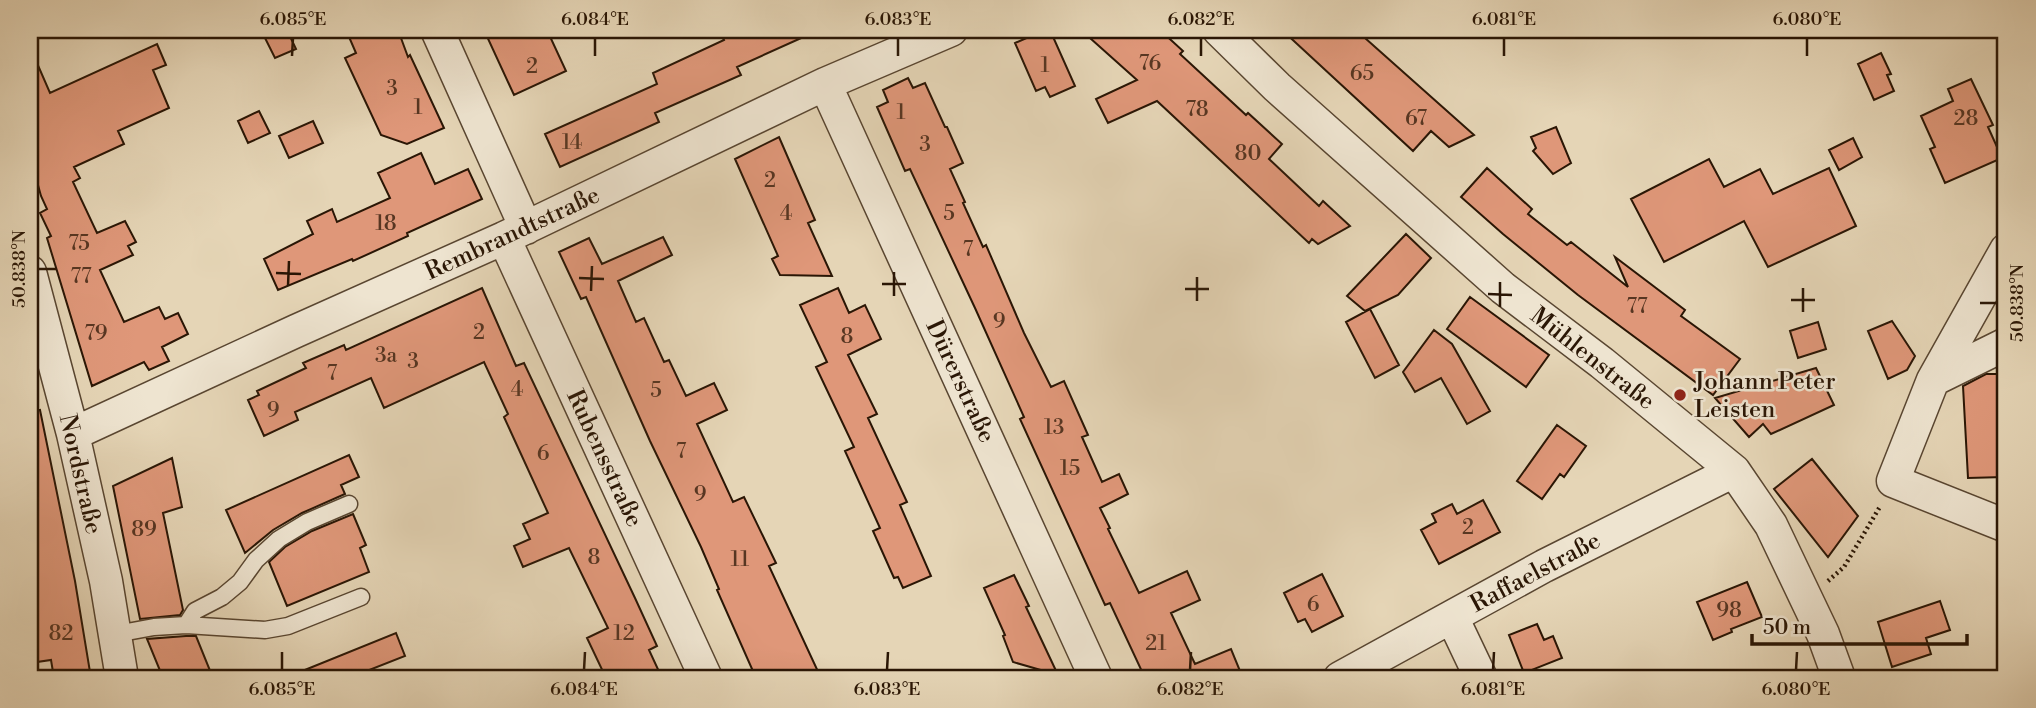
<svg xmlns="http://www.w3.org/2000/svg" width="2036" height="708" font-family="'Libre Bodoni',serif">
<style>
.building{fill:#df9779;stroke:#2a1605;stroke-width:2}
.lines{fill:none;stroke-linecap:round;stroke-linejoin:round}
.service-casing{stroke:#594631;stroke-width:19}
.minor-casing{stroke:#594631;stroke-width:35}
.path{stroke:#2a1605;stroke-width:4.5;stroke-dasharray:2 3.5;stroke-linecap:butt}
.service{stroke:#eee4d0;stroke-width:16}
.minor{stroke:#eee4d0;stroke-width:32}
.ticks{fill:none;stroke:#2a1605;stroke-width:2.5}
.poi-dot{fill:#8f2418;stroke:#eee4d0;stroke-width:2.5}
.labels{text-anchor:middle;stroke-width:5;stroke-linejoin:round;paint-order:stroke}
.number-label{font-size:21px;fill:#573622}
.street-label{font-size:24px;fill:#2a1605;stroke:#eee4d0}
.poi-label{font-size:24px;fill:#2a1605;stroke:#eee4d0;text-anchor:start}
.neatline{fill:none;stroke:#2a1605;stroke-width:2.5}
.ticks-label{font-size:18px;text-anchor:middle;fill:#2a1605}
</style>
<rect width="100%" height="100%" fill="#e5d5b6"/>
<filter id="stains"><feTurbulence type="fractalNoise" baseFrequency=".00286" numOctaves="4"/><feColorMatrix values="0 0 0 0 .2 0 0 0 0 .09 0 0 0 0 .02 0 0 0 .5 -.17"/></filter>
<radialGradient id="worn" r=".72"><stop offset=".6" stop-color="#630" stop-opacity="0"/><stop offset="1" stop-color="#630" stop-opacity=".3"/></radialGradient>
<path class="building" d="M278,30h9l9,19 -21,9 -11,-22z
M346,30h52l10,27 2,-2 34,73 -37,16 -26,-9 -36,-77 11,-5z
M484,30h63l19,41 -52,24z
M719,30h100l-82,37 4,8 -86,38 4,9 -99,45 -15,-33 112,-50 -4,-11 71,-33z
M1045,30h5l25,56 -25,11 -5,-10 -9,4 -21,-48z
M1081,30h79l23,21 -3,3 66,61 2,-2 34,31 -13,15 50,47 4,-5 27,25 -32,18 -6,-5 -3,4 -152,-142 -49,22 -12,-24 41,-19z
M1282,30h74l118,105 -25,12 -18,-16 -18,20z
M157,44l9,21 -13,5 16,38 -51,23 6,13 -50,23 6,11 -7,4 24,51 28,-12 11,21 -8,4 5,9 -33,15 24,52 35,-15 6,12 13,-6 10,21 -26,13 7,14 -20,9 -5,-8 -52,24 -45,-148 4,-2 -11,-23 7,-4 -6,-13 -11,-40v-109l20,46z
M1881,53l10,21 -4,1 7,16 -20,9 -16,-36z
M908,78l5,10 12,-5 20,44h2l16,36 -13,6 15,33 -2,1 20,44 3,-2 38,88 27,54 13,-6 24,54 -6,2 20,45 17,-8 9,20 -28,14 10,20 -2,1 31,64 48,-22 13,29 -29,13 24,51 36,-15 9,22 -17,7h-78l-35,-75 -5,2 -85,-186 4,-2 -49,-109 -65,-139 -5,2 -28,-64 11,-5 -5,-12z
M1971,79l22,46 -5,2 14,31 -57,25 -15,-34 5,-2 -14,-31 32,-15 -5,-12z
M259,111l11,22 -22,10 -10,-22z
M313,121l10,22 -34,15 -10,-22z
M1556,127l15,36 -18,11 -20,-23 3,-3 -5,-11z
M779,137l36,83 -7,3 24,53 -52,-1 -8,-16 6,-3 -43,-97z
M1853,138l9,19 -23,13 -10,-20z
M421,153l14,31 33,-15 14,30 -75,34 1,3 -55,25 -1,-2 -74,31 -14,-31 49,-25 -6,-13 25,-12 5,13 53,-24 -12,-25z
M1709,159l15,28 36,-18 13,25 56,-26 27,58 -88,41 -24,-46 -80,41 -33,-63z
M1487,168l45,41 -4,5 39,31 4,-3 57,45 -13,-30 70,53 -4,6 59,43 -27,36 -135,-100 -75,-61 -42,-37z
M1406,234l25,24 -33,37 -33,16 -18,-15z
M663,237l9,18 -54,26 18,41 8,-4 20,44 5,-2 17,36 28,-13 13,27 -30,14 36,78 11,-5 32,66 -7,3 52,112h-65l-39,-88 2,-1 -18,-42 -51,-106 -64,-144 -5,2 -22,-47 30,-14 13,26z
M482,288l34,78 8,-3 111,235 22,48 -8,4 13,28h-56l-19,-40 21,-10 -39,-80 -46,19 -9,-21 16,-7 -7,-15 25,-11 -44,-96 4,-3 -24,-52 -100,46 -13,-30 -76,34 3,8 -34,16 -16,-36 11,-5 -2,-4 49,-23 -3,-5 41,-18 2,5z
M838,288l11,25 16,-8 16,34 -33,16 29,59 -9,4 39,84 -7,3 31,71 -28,12 -5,-11 -4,1 -21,-47 7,-3 -35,-77 9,-4 -38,-80 11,-5 -27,-57z
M1470,297l79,58 -23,32 -79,-58z
M1370,309l29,56 -24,13 -29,-56z
M1892,321l23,35 -8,14 -19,9 -20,-48z
M1818,322l8,27 -28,9 -8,-27z
M1434,330l18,14 38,67 -23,13 -26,-46 -26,14 -12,-20z
M1816,368l18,37 -63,29 -8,-10 -14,13 -34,-39z
M1986,374h13l5,103 -36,1 -5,-92z
M40,410l35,171 16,97h-37l-3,-18 -21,3v-251z
M1557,425l29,21 -22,31 -4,-3 -18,25 -25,-18z
M349,455l10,22 -18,8 4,9 -43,19 -29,17 -28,23 -19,-43z
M172,458l10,49 -19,6 20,97 -3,5 -40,4 -27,-133z
M1812,459l46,57 -30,41 -54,-68z
M1483,500l17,32 -61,32 -18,-34 15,-8 -4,-8 20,-10 5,10z
M353,514l13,31 -6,3 9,24 -82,34 -18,-44 16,-15 27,-16z
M1322,574l21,42 -31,16 -7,-13 -7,3 -14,-29z
M1014,575l15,31 -3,1 32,68 -45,-13 -10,-26 2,-1 -21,-47z
M1747,582l15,35 -31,12 1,3 -19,8 -16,-38z
M1940,601l10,29 -24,8 5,16 -39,13 -14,-45z
M1537,624l7,16 9,-4 9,22 -38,15 -15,-38z
M396,633l9,23 -56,22h-64z
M186,636h10l17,42h-50l-16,-39z"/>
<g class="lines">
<g class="service-casing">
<path id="service" d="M186,625l9,-14 27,-14 18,-15 16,-22 23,-21 28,-17 42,-18
M116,634l38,-7 32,-2 79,5 23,-4 73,-29"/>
</g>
<g class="minor-casing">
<path id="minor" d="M437,30l89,198
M1219,30l58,57 226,201 99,75 132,108 37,54 52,109 16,44
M825,84l271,594
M504,238l202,440
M2006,250l-73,130 -40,101 113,45
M30,272l43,162 33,147 16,97
M1933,380l73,-36
M73,434l223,-103 208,-93 321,-154 126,-54
M1452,617l29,61
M1340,678l204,-112 190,-95"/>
</g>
<path class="path" d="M1828,581l16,-14 37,-62"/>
<use href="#service" class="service"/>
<use href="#minor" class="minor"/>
</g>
<path class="ticks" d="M292,56l1,-18M595,56v-18M898,56v-18M1201,56v-18M1504,56v-18M1807,56v-18M38,269h18M276,273l25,1M579,278l25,1M882,284h24M288,286l1,-25M1185,289h24M591,291l1,-25M1488,294l24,1M894,296v-24M1791,300h24M1197,301v-24M1980,303h17M1500,307v-25M1803,312v-24M282,670v-18M584,670l1,-18M887,670l1,-18M1190,670l1,-18M1493,670l1,-18M1796,670l1,-18"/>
<circle class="poi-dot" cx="1680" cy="395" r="7"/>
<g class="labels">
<g class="number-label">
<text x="1150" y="70">76</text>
<text x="1045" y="72">1</text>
<text x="532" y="73">2</text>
<text x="1362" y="80">65</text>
<text x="392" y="95">3</text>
<text x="418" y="114">1</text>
<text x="1197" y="116">78</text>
<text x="901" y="119">1</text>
<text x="1416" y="125">67</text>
<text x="1966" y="125">28</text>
<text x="572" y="149">14</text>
<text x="925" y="151">3</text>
<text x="1248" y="160">80</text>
<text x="770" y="187">2</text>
<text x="786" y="220">4</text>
<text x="949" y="220">5</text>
<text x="386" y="230">18</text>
<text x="79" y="250">75</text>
<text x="968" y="256">7</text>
<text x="81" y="283">77</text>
<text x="1637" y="313">77</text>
<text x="999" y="328">9</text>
<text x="479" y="339">2</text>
<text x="96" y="340">79</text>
<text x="847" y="343">8</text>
<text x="386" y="362">3a</text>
<text x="413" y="368">3</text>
<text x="332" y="380">7</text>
<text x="517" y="396">4</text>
<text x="656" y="397">5</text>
<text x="273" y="417">9</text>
<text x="1054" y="434">13</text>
<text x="681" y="458">7</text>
<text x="543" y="460">6</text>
<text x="1070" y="475">15</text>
<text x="700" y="501">9</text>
<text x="1468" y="534">2</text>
<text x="144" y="536">89</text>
<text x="594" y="564">8</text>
<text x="740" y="566">11</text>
<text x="1313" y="611">6</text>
<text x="1729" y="617">98</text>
<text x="61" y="640">82</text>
<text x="624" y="640">12</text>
<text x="1156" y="650">21</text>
</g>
<g class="street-label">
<text transform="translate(512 233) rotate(-25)" y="8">Rembrandtstraße</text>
<text transform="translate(1593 358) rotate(38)" y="8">Mühlenstraße</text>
<text transform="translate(961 381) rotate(65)" y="8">Dürerstraße</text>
<text transform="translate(605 458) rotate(65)" y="8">Rubensstraße</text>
<text transform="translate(81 474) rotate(77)" y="8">Nordstraße</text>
<text transform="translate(1535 572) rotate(-28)" y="8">Raffaelstraße</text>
</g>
<g class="poi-label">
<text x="1694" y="389">Johann Peter<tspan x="1694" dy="28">Leisten</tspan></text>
</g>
</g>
<rect width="2036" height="708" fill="none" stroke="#e5d5b6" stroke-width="77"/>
<path d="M1752 634v10h215v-10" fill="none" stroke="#2a1605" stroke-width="3.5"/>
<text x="1763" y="634" font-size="21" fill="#2a1605" stroke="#eee4d0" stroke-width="5" paint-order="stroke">50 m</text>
<rect x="38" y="38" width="1959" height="632" class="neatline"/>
<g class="ticks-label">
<text x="293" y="25">6.085°E</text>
<text x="595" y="25">6.084°E</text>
<text x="898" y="25">6.083°E</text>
<text x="1201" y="25">6.082°E</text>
<text x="1504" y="25">6.081°E</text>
<text x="1807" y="25">6.080°E</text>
<text transform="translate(19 269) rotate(-90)" y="6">50.838°N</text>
<text transform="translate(2017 303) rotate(-90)" y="6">50.838°N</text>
<text x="282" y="695">6.085°E</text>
<text x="584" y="695">6.084°E</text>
<text x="887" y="695">6.083°E</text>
<text x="1190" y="695">6.082°E</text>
<text x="1493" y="695">6.081°E</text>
<text x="1796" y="695">6.080°E</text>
</g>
<rect width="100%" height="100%" filter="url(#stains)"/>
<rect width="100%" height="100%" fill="url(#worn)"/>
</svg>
